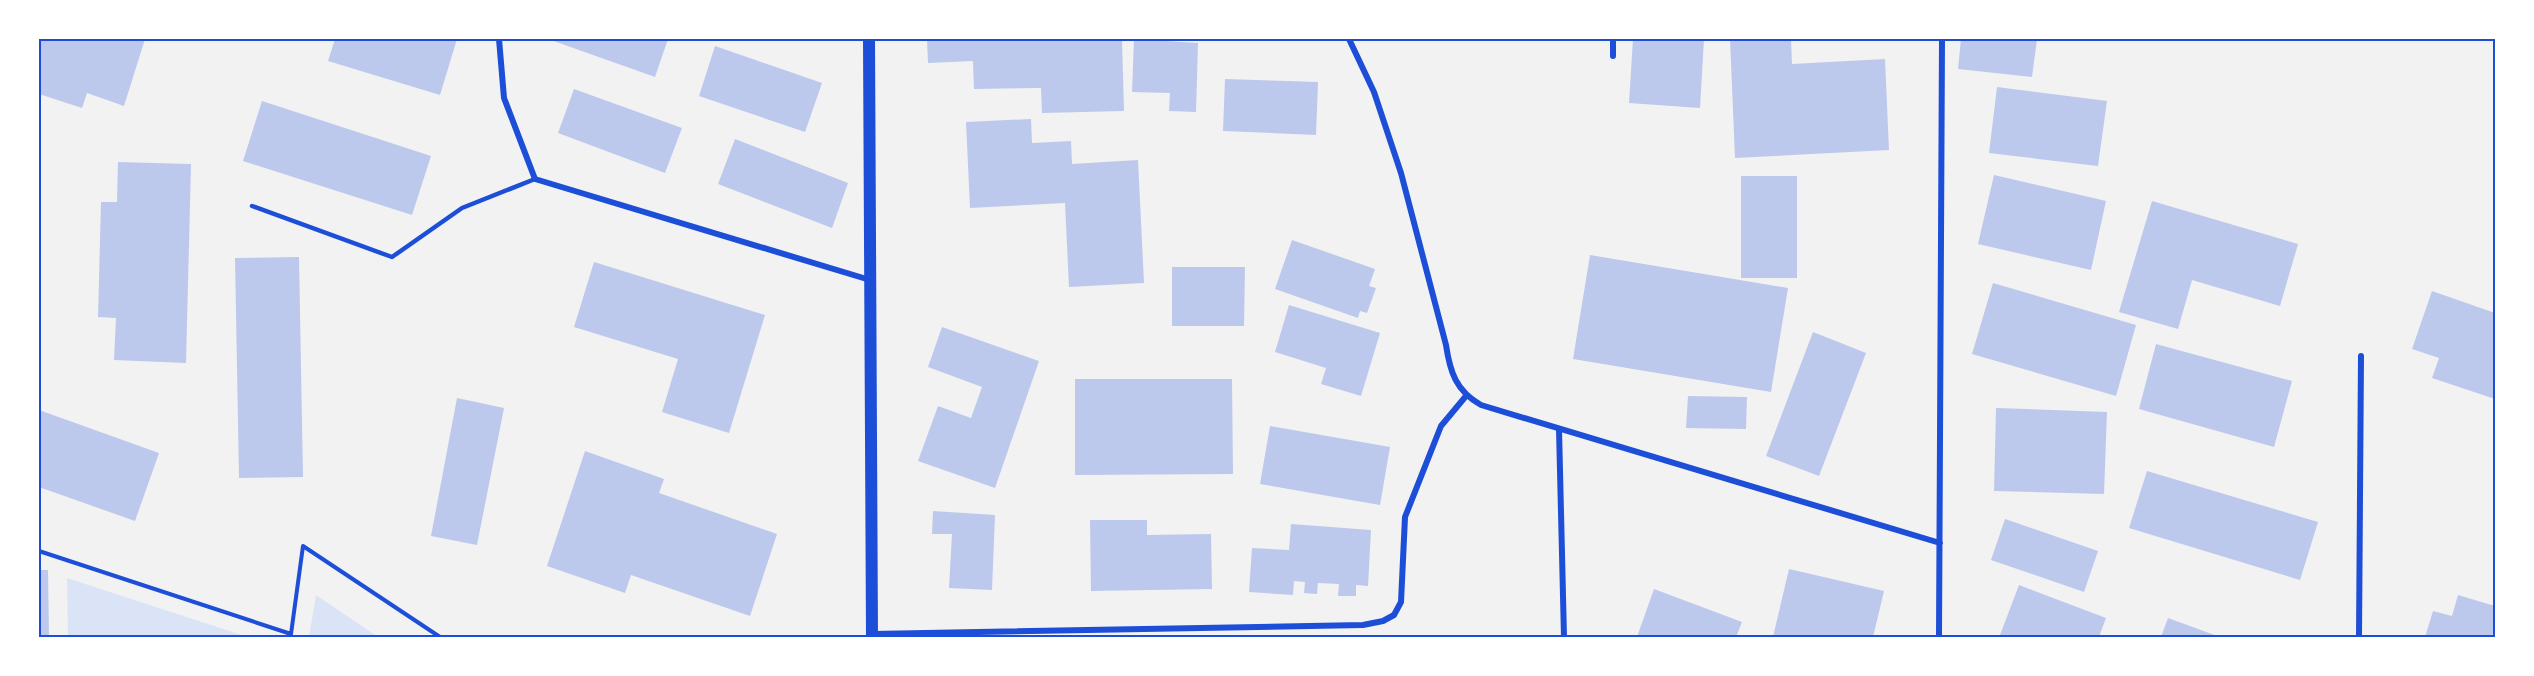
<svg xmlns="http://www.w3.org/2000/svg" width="2534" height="676" font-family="'Space Grotesk',sans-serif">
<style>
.green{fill:#dbe4f7}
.building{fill:#bdc9ec}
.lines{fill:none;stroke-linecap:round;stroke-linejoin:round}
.path{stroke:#1d4ed8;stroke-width:4}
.service{stroke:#1d4ed8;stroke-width:4.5}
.minor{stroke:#1d4ed8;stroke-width:6}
.secondary{stroke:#1d4ed8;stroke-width:12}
.neatline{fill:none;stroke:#1d4ed8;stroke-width:2}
</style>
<rect width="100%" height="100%" fill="#f2f2f2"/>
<path class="green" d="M67,578l181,59h-180z
M316,595l62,42h-69z"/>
<path class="building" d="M39,39h106l-21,67 -37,-13 -5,15 -43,-14z
M335,39h122l-17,56 -112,-34z
M548,39h120l-13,38z
M927,39h195l2,72 -82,2 -1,-25 -67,1 -1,-28 -45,2z
M1134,39l64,4 -2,69 -27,-1 1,-18 -38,-1z
M1633,39h71l-4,69 -71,-5z
M1730,39h61l1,25 93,-5 4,91 -154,8z
M1961,39h76l-5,38 -74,-8z
M715,46l107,37 -17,49 -106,-36z
M1225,79l93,3 -2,53 -93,-4z
M1997,87l110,14 -9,65 -109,-13z
M574,89l108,39 -17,45 -107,-40z
M262,101l169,55 -19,59 -169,-54z
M1031,119l1,24 39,-2 1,23 66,-4 6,123 -75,4 -4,-84 -95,5 -4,-86z
M735,139l113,44 -16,45 -114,-44z
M118,162l73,2 -5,199 -72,-3 2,-42 -18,-1 3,-115h16z
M1994,175l112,26 -15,69 -113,-26z
M1741,176h56v102h-56z
M2152,201l146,43 -18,62 -88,-26 -14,49 -59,-17z
M1292,240l83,29 -6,17 7,2 -9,25 -7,-2 -2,7 -83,-29z
M1590,255l198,33 -17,104 -198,-33z
M299,257l4,220 -64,1 -4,-220z
M594,262l171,53 -36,118 -67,-21 16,-53 -104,-32z
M1172,267h73l-1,59h-72z
M1993,283l143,42 -20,71 -144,-42z
M2432,291l63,22v86l-63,-21 7,-20 -27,-9z
M1289,305l91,28 -19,63 -40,-12 5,-16 -51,-16z
M942,327l97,34 -44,127 -77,-27 20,-55 33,12 11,-31 -54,-20z
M1813,332l53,21 -47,123 -53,-20z
M2156,344l136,37 -18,66 -135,-38z
M1075,379h157l1,95 -158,1z
M1688,396l59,1 -1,32 -60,-1z
M457,398l47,10 -27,137 -46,-9z
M1996,408l111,4 -3,82 -110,-3z
M39,410l120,43 -24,68 -96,-34z
M1270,426l120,21 -10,58 -120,-21z
M585,451l79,28 -5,14 118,41 -27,82 -119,-41 -6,18 -78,-27z
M2147,471l171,51 -18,58 -171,-52z
M933,511l62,4 -3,75 -43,-2 3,-54h-20z
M2005,519l93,32 -14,41 -93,-32z
M1090,520h57v15l64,-1 1,55 -121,2z
M1291,524l80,6 -3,56 -12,-1v11h-18l1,-12 -21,-1 -1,11 -13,-1 1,-11 -11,-1 -1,14 -44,-3 3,-44 37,2z
M1789,569l95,22 -11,46h-100z
M39,570h9l1,67h-10z
M2019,585l87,33 -7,19 -99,-2z
M1654,589l88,33 -6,15h-99z
M2458,595l37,11v31h-70l8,-26 19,5z
M2168,618l52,19h-59z"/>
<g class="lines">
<path class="path" d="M39,551l252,83 12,-88 137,91"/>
<path class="service" d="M252,206l140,51 70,-49 73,-29"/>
<path class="minor" d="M499,39l5,59 31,81 335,101
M1349,39l25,53 27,81 45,172c4,27 10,46 35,60l459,138
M1613,39v17
M1559,429l5,208
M872,634l491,-9 20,-4 11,-6 7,-13 4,-85 36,-91 25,-30
M1939,637l3,-598
M2359,637l2,-281"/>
<path class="secondary" d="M869,39l3,598"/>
</g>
<rect width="2534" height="676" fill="none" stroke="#ffffff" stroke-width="81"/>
<rect x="40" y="40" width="2454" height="596" class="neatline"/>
</svg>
